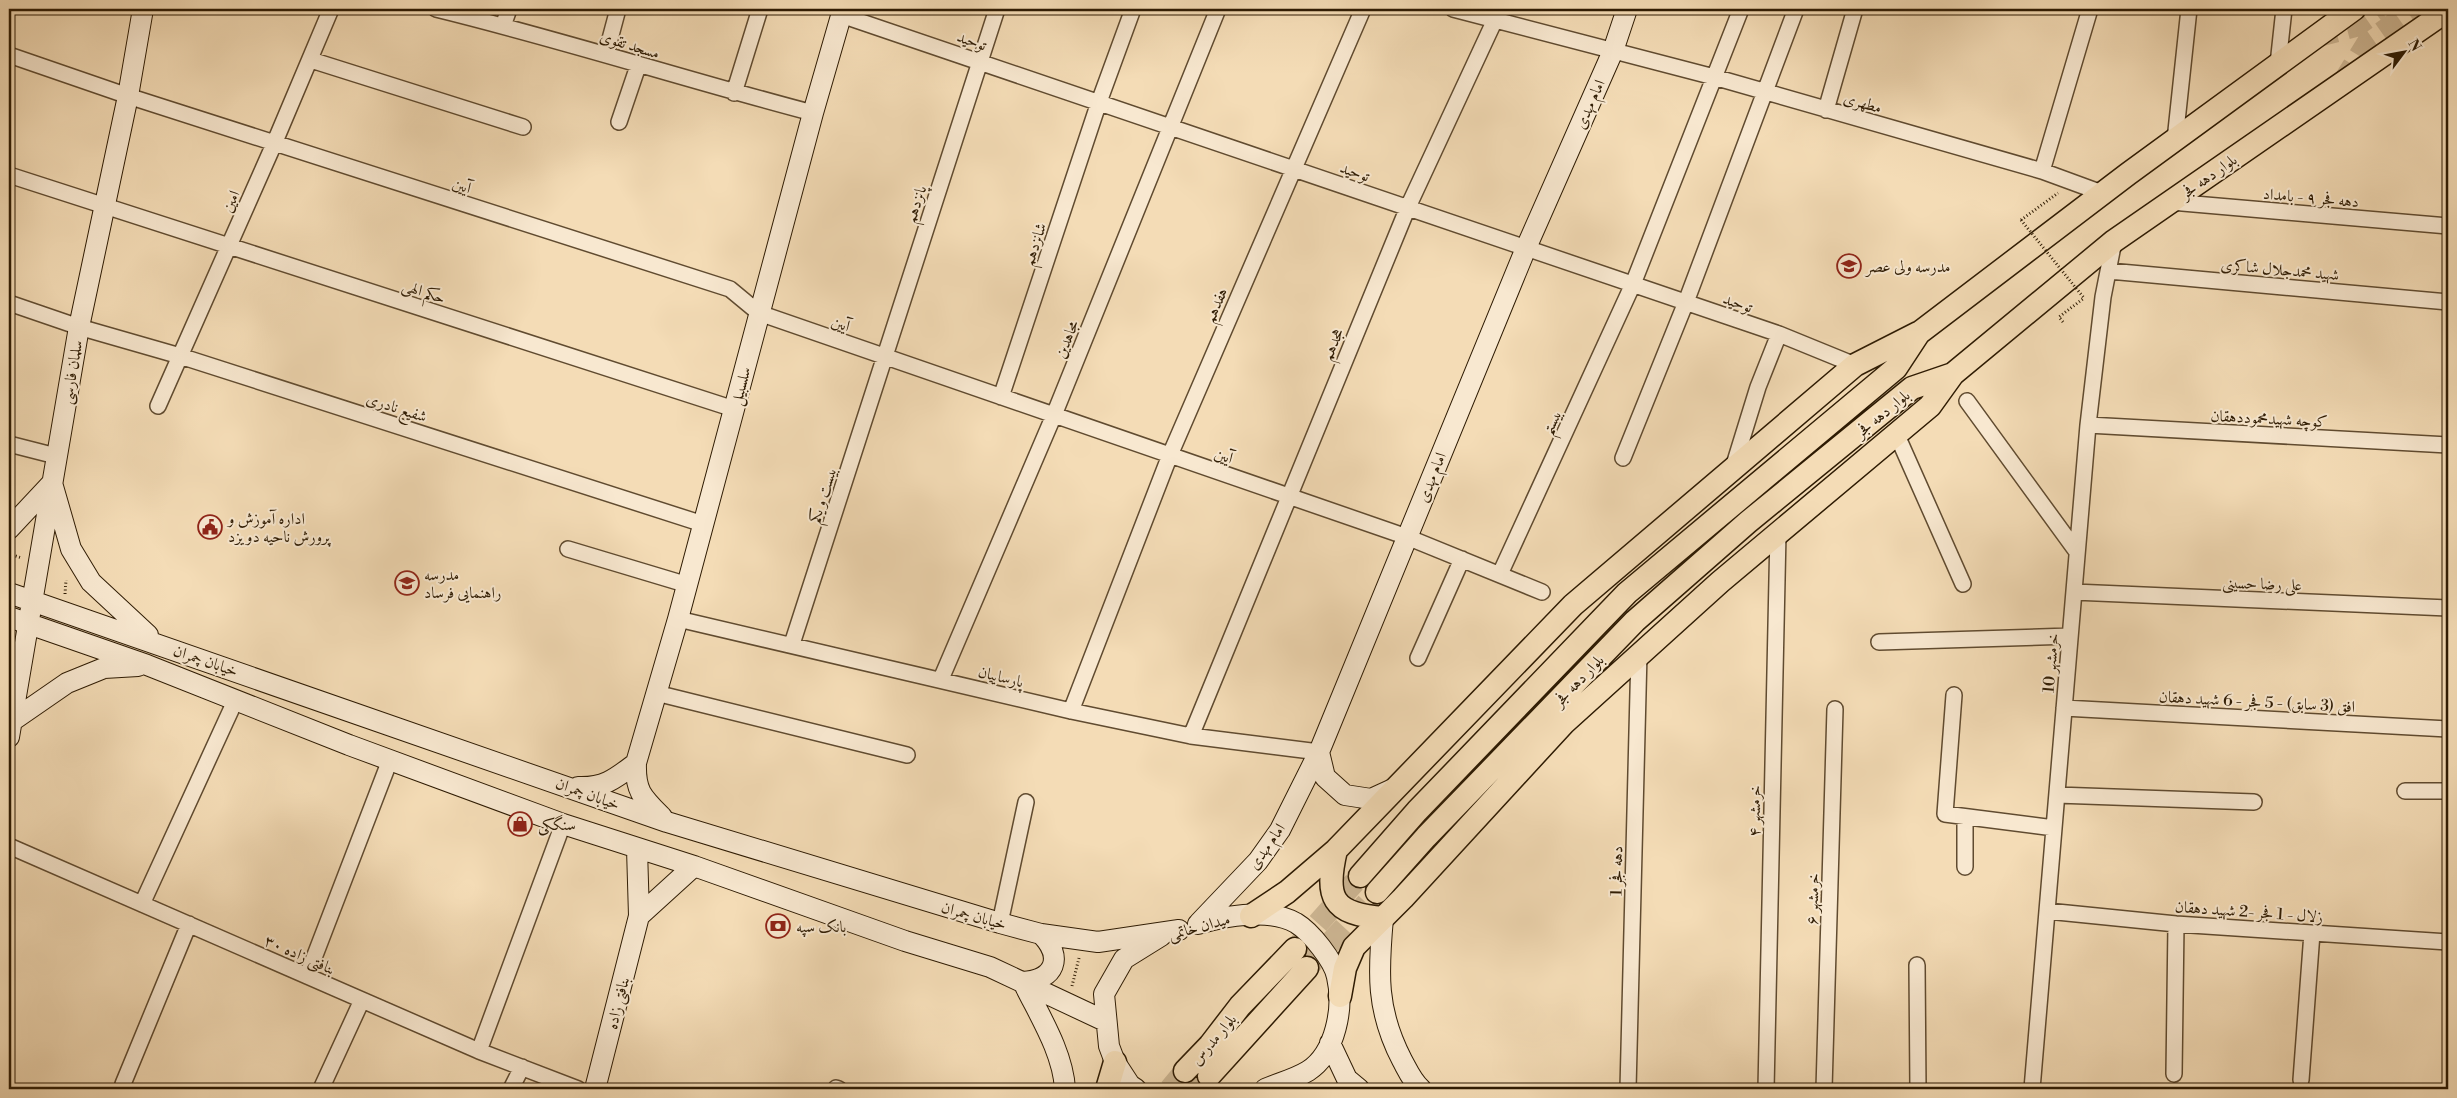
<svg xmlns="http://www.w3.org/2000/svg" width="2457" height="1098" font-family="'Libre Bodoni',Amiri,serif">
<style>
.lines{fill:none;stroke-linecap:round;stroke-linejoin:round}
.primary-tunnel{stroke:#ccb592;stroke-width:22;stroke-dasharray:22 11;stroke-linecap:butt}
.street-casing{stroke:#604b30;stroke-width:18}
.secondary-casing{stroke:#2e1b03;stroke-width:22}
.primary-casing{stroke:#2e1b03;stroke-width:25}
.path{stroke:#2e1b03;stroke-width:3;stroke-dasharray:1 2.5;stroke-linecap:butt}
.street{stroke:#f8e8d0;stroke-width:15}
.secondary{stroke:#f8e8d0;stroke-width:20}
.primary{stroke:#f4dcb6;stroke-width:22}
.path-bridge{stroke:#2e1b03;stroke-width:3;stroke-dasharray:1 2.5;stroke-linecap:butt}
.labels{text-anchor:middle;stroke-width:4;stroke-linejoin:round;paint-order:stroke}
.street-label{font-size:16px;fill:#2e1b03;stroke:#f8e8d0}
.poi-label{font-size:16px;fill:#2e1b03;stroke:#f8e8d0;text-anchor:start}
</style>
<rect width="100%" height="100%" fill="#f4dcb6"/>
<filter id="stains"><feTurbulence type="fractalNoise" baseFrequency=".004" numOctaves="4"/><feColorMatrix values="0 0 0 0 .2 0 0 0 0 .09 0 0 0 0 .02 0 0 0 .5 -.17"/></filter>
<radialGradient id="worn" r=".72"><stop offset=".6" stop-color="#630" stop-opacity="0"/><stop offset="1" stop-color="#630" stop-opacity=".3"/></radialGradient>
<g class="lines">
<path class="primary-tunnel" d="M2315,37l41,-11 24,-17
M2342,84l26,-42 47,-33
M1296,948l64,-72
M1307,968l70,-76
M1170,1089l15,-18
M1198,1089l11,-13"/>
<g class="street-casing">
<path id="street" d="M436,9c127,31 251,71 377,104
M1453,9l261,68 328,94 60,22
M841,15l938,319 76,31
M503,26l6,-17
M606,54l12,-45
M9,55l119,41 602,193 29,24 648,224 135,55
M311,60l212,67
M2278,64l6,-55
M734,93l26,-84
M1826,110l29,-101
M619,122l19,-56
M2175,140l14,-131
M2042,171l48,-162
M9,175l725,234
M2171,202l277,24
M2109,271l339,31
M9,303l70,24 101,29 523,168
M1001,397l98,-295 34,-93
M1967,401l110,151
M158,406l116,-262 57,-135
M2088,425l360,20
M1896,433l67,151
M9,444l47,12
M1623,458l63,-156 110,-293
M1733,468l25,-81 21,-53
M568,549l120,36
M1500,574l133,-290 108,-275
M2074,592l374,16
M678,619l393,92 120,25 128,16
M1879,642l191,-6
M792,644l205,-635
M1418,658l44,-99
M941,679l113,-264 164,-406
M656,693l251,62
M1954,695l-9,119 109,14
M2064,708l384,21
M1071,711l99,-256 193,-446
M1191,736l217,-529 92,-198
M2405,791h43
M2057,795l197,7
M9,846l470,205 99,38
M1965,867v-50
M142,904l94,-205
M2047,911l129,13 272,18
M1000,923l26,-121
M1917,965l1,124
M307,976l83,-216
M479,1051l84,-227
M2174,1074l2,-150
M2301,1080l11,-147
M123,1084l66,-160
M836,1088l3,1
M321,1089l41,-89
M511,1089l11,-22
M1628,1089l11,-436
M1766,1089l12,-556
M1824,1089l11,-380
M2032,1089l56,-664 15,-128 11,-56"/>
</g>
<g class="secondary-casing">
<path id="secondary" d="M9,529l43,-46 19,66 20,33 57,53
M9,593l658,229 333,101 41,11 57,8 81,-12
M9,617l138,48 202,80 214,79 131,42 211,75 85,26 115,54
M9,713l3,8 55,-38 37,-15 34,-2
M9,737l70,-410 49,-231 15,-87
M1319,752l6,25 20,18 26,4 24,-11
M578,787c26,1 37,-8 58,-24
M662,817c-20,-20 -27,-26 -26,-54l42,-144 135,-506 30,-104
M639,916l55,-50
M1383,918c-5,55 -7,92 19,142 6,11 10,21 19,29
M1199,923l59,-62 22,-31 39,-78 207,-504 87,-197 14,-42
M1198,924c28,-8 71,-16 98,-1 15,9 38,38 41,54 7,30 -1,76 -29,94 -13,8 -29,12 -43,18
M1041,934c23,23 14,46 -18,48 16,33 40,70 42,107
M1330,1043l17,36 12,10
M595,1089l44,-173 -2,-67
M1136,1089l-6,-4 -15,-23 -6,-16 -5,-52 20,-35 37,-23"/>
</g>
<g class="primary-casing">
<path id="primary" d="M1336,850c-11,47 -5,64 47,68
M1360,876l57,-65 210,-218 269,-225 23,-35 209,-159 226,-165
M1377,892l49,-55 209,-216 113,-99 164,-134 41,-14 161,-133 334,-231
M1251,916l36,-24 49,-42 237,-245 282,-240 63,-32
M1340,996l5,-28 9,-21 49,-49 161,-175 156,-141 210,-176 23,-32
M1185,1071l25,-26 30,-39 55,-57
M1209,1076l98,-108
M1107,1089l8,-27"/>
</g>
<path class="path" d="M2021,220l37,-27
M2063,322l-4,-5 25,-19
M9,554l13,4
M65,594l1,-14
M1072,986l7,-28"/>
<use href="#street" class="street"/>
<use href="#secondary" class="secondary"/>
<use href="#primary" class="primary"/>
<path class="path-bridge" d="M2021,220l63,78"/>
</g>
<defs>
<g id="school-ring" transform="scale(1.25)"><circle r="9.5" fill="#f8e8d0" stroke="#8f2418" stroke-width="1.5"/><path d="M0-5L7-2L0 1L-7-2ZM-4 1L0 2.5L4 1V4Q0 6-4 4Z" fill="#8f2418"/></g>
<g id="civic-ring" transform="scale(1.25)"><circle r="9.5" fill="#f8e8d0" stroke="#8f2418" stroke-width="1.5"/><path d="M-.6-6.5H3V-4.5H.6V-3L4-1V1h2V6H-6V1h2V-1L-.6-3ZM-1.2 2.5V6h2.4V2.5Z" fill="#8f2418"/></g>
<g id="shop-ring" transform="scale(1.25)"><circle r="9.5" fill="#f8e8d0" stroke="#8f2418" stroke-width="1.5"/><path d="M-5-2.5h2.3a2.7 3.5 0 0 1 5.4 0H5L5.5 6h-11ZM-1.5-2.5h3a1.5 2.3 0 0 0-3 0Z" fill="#8f2418"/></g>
<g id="bank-ring" transform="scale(1.25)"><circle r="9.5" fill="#f8e8d0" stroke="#8f2418" stroke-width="1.5"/><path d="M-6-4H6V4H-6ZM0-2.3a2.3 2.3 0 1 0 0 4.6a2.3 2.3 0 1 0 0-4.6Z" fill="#8f2418"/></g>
</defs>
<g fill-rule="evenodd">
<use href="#school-ring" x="1849" y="266"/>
<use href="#civic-ring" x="210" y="527"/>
<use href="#school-ring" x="407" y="583"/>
<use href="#shop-ring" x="520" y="824"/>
<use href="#bank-ring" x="778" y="926"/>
</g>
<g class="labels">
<g class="street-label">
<text transform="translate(972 40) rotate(19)" y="6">توحید</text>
<text transform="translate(630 44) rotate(17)" y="6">مسجد تقوی</text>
<text transform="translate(1863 102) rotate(16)" y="6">مطهری</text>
<text transform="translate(1589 104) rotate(-66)" y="6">امام مهدی</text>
<text transform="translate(1355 171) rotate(19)" y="6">توحید</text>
<text transform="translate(2208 176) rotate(-35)" y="6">بلوار دهه فجر</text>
<text transform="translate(462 185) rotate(18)" y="6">آیین</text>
<text transform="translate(2311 197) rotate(5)" y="6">دهه فجر ۹ - بامداد</text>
<text transform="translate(230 201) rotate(-66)" y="6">امین</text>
<text transform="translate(915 204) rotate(-72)" y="6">پانزدهم</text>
<text transform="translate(1034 244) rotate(-72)" y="6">شانزدهم</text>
<text transform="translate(2280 269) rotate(5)" y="6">شهید محمدجلال شاکری</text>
<text transform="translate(424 291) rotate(18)" y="6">حکم الهی</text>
<text transform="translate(1738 302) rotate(19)" y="6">توحید</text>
<text transform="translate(1215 305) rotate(-67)" y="6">هفدهم</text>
<text transform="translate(841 323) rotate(19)" y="6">آیین</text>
<text transform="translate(1066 339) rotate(-68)" y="6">مجاهدین</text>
<text transform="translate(1332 344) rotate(-67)" y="6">هجدهم</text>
<text transform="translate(71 372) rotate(-80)" y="6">سلمان فارسی</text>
<text transform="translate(740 386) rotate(-76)" y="6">سلسبیل</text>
<text transform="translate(397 407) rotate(18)" y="6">شفیع نادری</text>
<text transform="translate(1882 413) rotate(-39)" y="6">بلوار دهه فجر</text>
<text transform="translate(2269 418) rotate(3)" y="6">کوچه شهیدمحموددهقان</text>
<text transform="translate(1551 422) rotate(-65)" y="6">بیستم</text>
<text transform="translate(1224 455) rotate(19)" y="6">آیین</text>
<text transform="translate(1431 477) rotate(-68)" y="6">امام مهدی</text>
<text transform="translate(822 495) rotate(-72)" y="6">بیست و یکم</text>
<text transform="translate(2262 583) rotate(2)" y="6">علی رضا حسینی</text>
<text transform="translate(206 660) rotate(19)" y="6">خیابان چمران</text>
<text transform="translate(2050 663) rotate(-85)" y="6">خرمشهر 10</text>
<text transform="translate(1001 676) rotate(14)" y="6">پارساییان</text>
<text transform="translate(1578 680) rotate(-46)" y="6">بلوار دهه فجر</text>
<text transform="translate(2257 701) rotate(3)" y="6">افق (3 سابق) - 5 فجر - 6 شهید دهقان</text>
<text transform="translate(588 793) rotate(20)" y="6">خیابان چمران</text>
<text transform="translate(1754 811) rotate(-89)" y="6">خرمشهر ۴</text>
<text transform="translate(1266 846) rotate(-55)" y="6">امام مهدی</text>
<text transform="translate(1616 871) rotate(-89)" y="6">دهه فجر 1</text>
<text transform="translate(1812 899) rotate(-88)" y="6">خرمشهر ۶</text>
<text transform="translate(2249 911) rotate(4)" y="6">زلال - 1 فجر -2 شهید دهقان</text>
<text transform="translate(974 915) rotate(16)" y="6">خیابان چمران</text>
<text transform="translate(1199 926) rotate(-15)" y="6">میدان خاتمی</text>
<text transform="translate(300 954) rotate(24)" y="6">بنافتی زاده ۳۰</text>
<text transform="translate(617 1003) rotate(-76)" y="6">بنافتی زاده</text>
<text transform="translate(1213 1039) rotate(-50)" y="6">بلوار مدرس</text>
</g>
<g class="poi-label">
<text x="1866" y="272">مدرسه ولی عصر</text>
<text x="228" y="524">اداره آموزش و<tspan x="228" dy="18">پرورش ناحیه دو یزد</tspan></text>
<text x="424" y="580">مدرسه<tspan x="424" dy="18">راهنمایی فرساد</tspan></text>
<text x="538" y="830">سنگکی</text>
<text x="796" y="932">بانک سپه</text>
</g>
</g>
<rect width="2457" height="1098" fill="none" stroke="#f4dcb6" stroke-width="30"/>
<rect x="10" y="10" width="2437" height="1078" fill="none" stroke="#2e1b03" stroke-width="2.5"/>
<rect x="15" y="15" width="2427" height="1068" fill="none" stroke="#2e1b03"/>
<g transform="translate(2404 52) rotate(58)" stroke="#f8e8d0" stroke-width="4" paint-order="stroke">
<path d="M0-4L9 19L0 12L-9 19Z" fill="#2e1b03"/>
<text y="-8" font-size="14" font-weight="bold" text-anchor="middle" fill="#2e1b03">N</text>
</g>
<rect width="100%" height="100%" filter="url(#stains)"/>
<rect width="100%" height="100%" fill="url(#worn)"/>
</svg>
